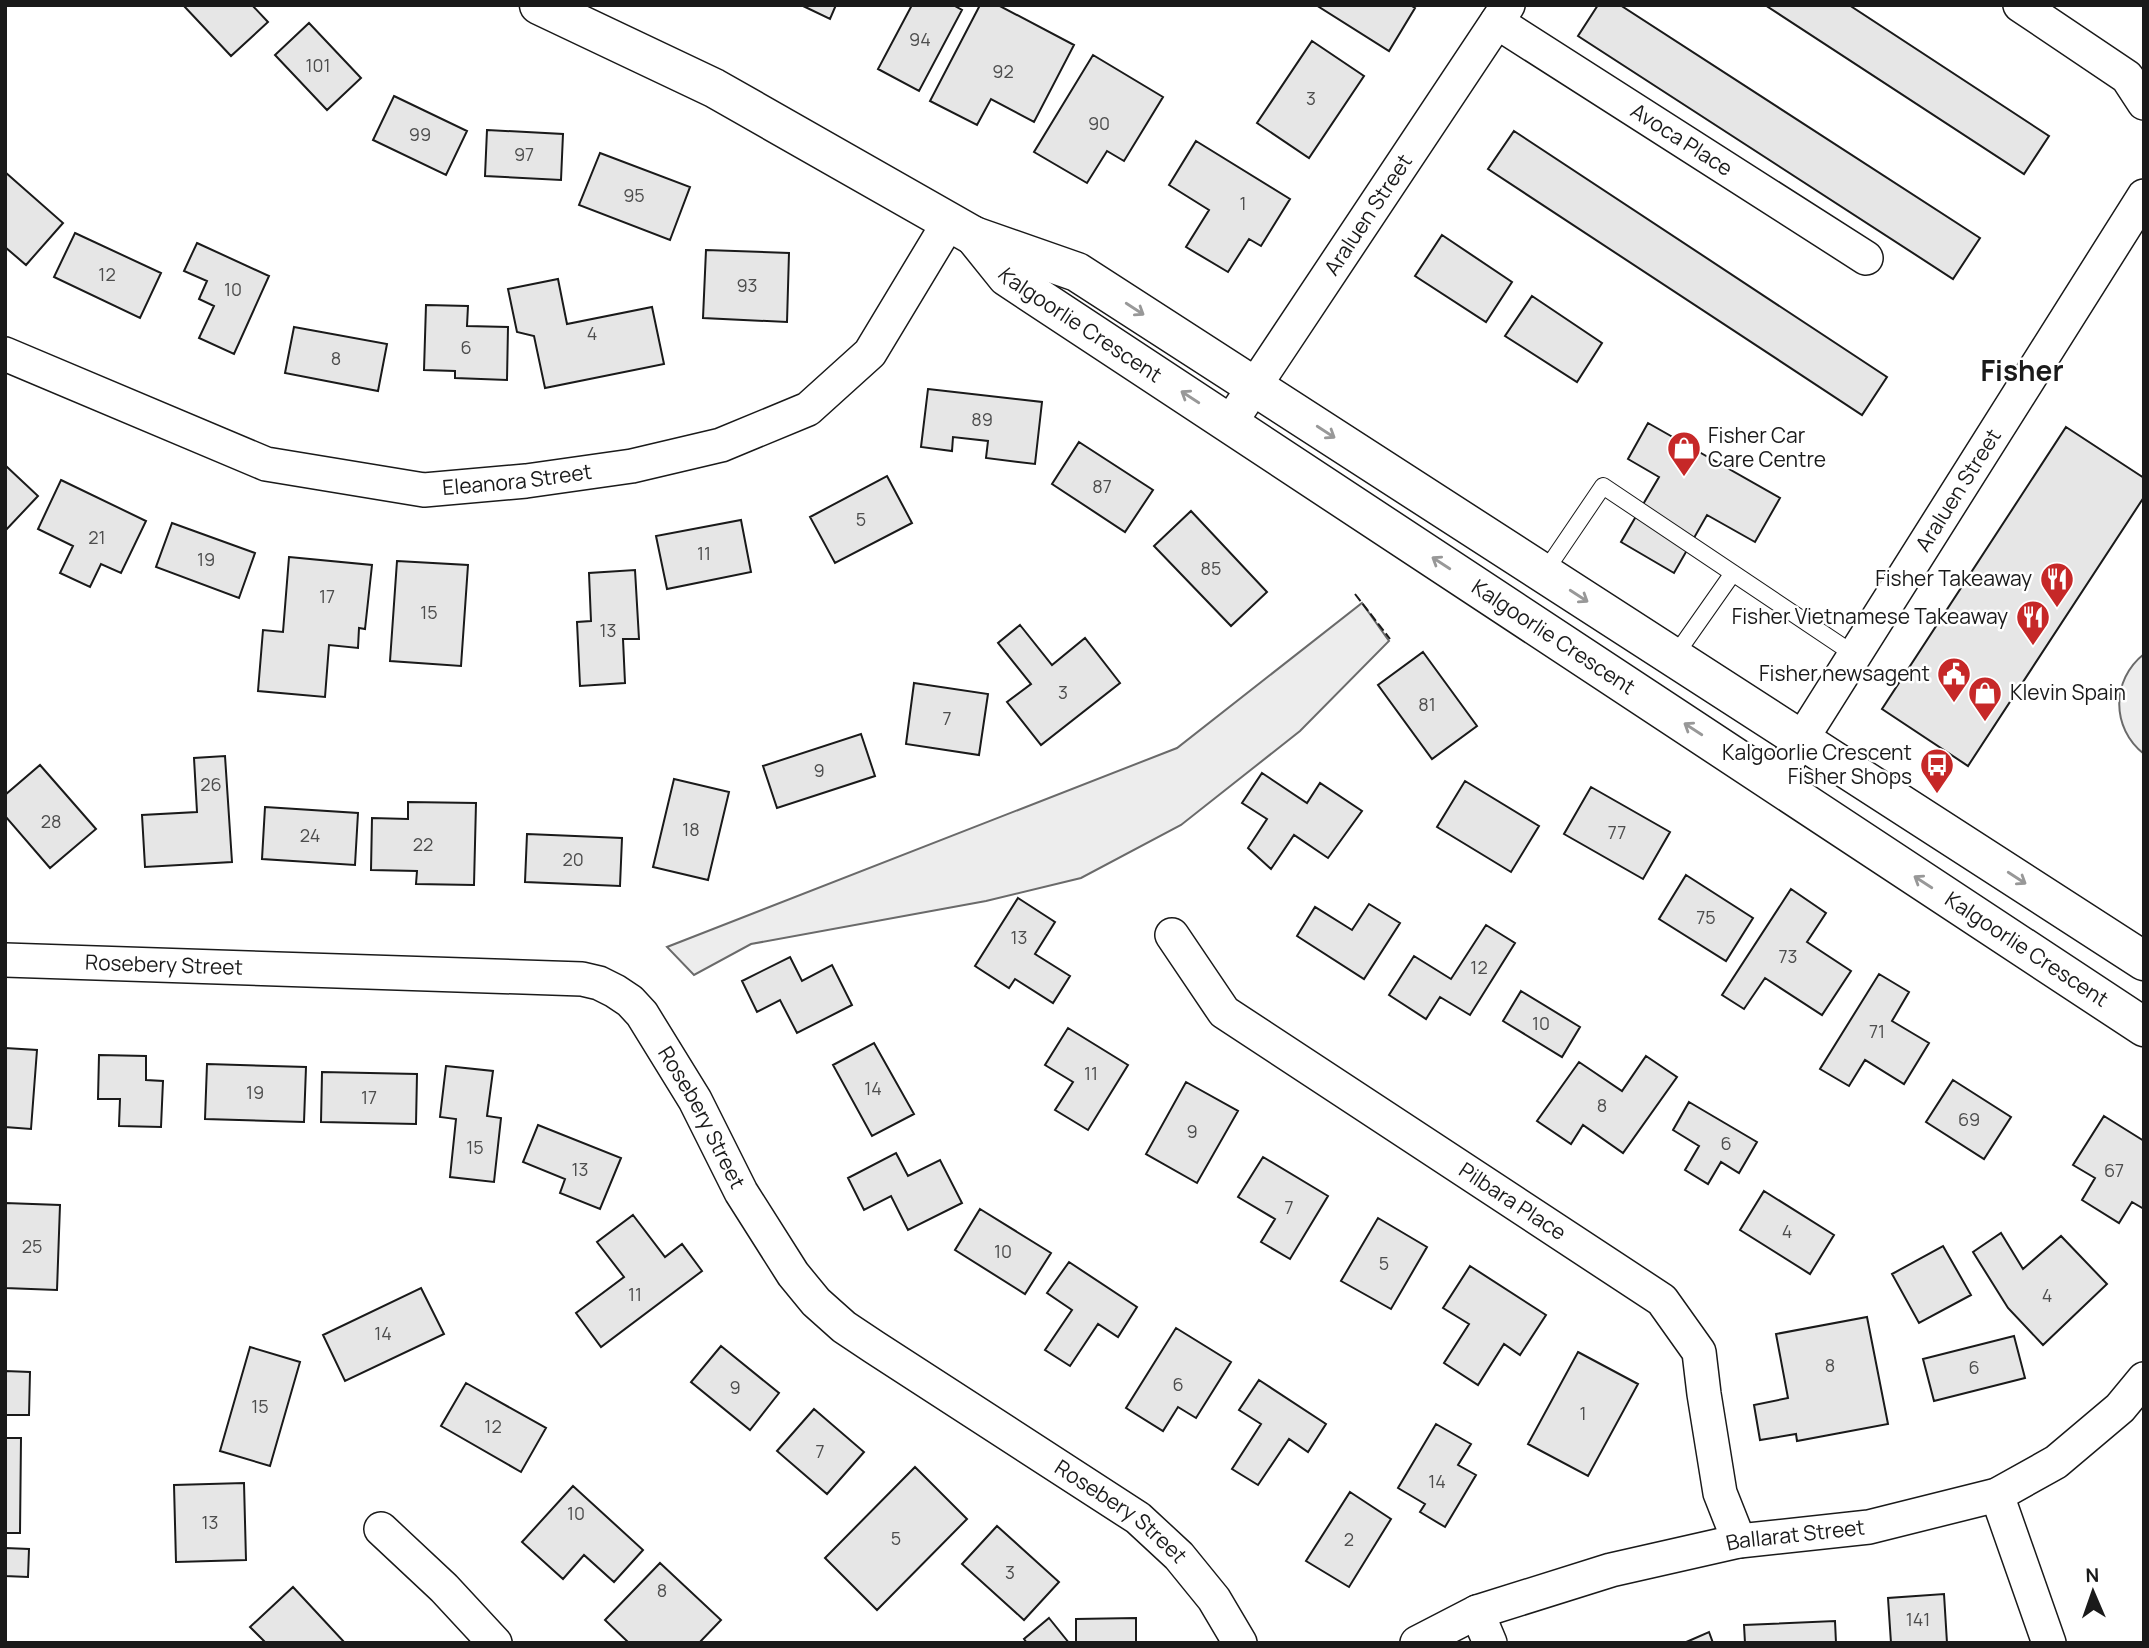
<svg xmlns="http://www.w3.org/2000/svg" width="2149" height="1648" font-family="Manrope,sans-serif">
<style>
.green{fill:#ededed;stroke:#6a6a6a;stroke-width:2}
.building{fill:#e6e6e6;stroke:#1a1a1a;stroke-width:2}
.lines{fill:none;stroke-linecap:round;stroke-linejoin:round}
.service-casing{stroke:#1a1a1a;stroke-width:18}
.minor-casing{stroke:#1a1a1a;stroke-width:36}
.tertiary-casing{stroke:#1a1a1a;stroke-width:41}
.service{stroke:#fff;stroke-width:16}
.minor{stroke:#fff;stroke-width:33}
.tertiary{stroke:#fff;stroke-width:38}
.fence{stroke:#1a1a1a;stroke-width:2;stroke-dasharray:9 3.5;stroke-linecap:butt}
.oneway{stroke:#989898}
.labels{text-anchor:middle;stroke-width:5;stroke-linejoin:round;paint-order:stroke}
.number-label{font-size:18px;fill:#4d4d4d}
.street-label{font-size:21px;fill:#1a1a1a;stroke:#fff}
.poi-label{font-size:21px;fill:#1a1a1a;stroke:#fff;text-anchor:end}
.district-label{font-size:28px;font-weight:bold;fill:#1a1a1a;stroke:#fff}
</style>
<rect width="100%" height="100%" fill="#fff"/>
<path class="green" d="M1362,603l27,38 -89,90 -119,94 -100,53 -95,23 -235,43 -57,31 -27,-28 510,-199z
M2144,654v100c-33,-26 -33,-74 0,-100z"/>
<path class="building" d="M183,5h69l16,17 -37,34z
M801,5h35l-6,14z
M912,5h41l9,5 -43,81 -41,-22z
M980,5h18l76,40 -40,77 -43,-23 -14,26 -47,-24z
M1316,5h94l5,3 -26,43z
M1598,5h22l360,233 -27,41 -375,-243z
M1765,5h84l200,131 -25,38z
M309,23l52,55 -34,32 -52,-55z
M1312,41l52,35 -55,82 -52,-35z
M1093,55l70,42 -39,64 -17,-10 -20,32 -53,-31z
M394,96l73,35 -21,44 -73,-35z
M487,130l76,4 -2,46 -76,-4z
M1514,131l373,246 -25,38 -374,-246z
M1196,141l94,58 -29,47 -12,-7 -21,33 -42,-25 23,-37 -40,-25z
M600,153l90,34 -20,53 -91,-35z
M5,172l58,51 -37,42 -21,-18z
M75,233l86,40 -21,45 -86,-41z
M1442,235l70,47 -26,40 -71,-46z
M197,243l72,33 -35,78 -35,-16 15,-32 -15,-7 8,-18 -23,-10z
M706,250l83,3 -2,69 -84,-4z
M558,279l9,45 85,-17 12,57 -119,24 -11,-52 -17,-4 -9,-43z
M1532,296l70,47 -25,39 -72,-46z
M426,305l42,1 -1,20 41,1 -1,53 -52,-2v-7l-31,-1z
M294,327l93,17 -9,47 -93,-18z
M928,389l114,13 -7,62 -49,-6 2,-17 -35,-4 -1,14 -31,-4z
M1648,423l132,75 -25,44 -48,-27 -33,58 -53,-31 38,-65 -31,-18z
M2066,427l78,51v19l-176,269 -86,-57z
M1079,442l74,48 -28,42 -73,-48z
M6,466l32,30 -33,35v-64z
M887,476l25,47 -77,40 -25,-46z
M61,480l85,41 -25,52 -20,-9 -11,23 -30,-14 13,-27 -35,-17z
M1191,511l76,81 -36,34 -77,-80z
M741,520l10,52 -84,17 -11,-53z
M172,523l83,30 -16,45 -83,-31z
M289,557l83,8 -7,64 -6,-1 -1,20 -29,-3 -4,52 -67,-6 5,-61 20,2z
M397,561l71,4 -7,101 -71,-5z
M635,570l4,69h-16l2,44 -45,3 -3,-64 14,-1 -2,-48z
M1020,625l32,40 33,-27 35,45 -79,62 -34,-43 24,-18 -33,-41z
M1423,652l54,74 -45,33 -54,-74z
M914,683l74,11 -9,61 -73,-11z
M861,734l14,42 -98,32 -14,-42z
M225,756l7,106 -87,5 -3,-52 55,-3 -3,-54z
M40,765l56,64 -46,39 -45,-52v-21z
M1262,773l45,30 13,-20 42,28 -34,47 -34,-23 -23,34 -23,-21 19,-29 -25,-16z
M674,779l55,13 -21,88 -55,-13z
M1465,781l74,45 -28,46 -74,-45z
M1591,787l79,45 -27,47 -79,-45z
M408,802l68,1 -2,82 -58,-1 1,-13 -46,-1 1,-52 36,1z
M265,807l93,6 -3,52 -93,-6z
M527,834l95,4 -2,48 -95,-4z
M1686,875l67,43 -27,43 -67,-42z
M1791,889l35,24 -19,29 44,29 -29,44 -57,-37 -21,31 -22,-14z
M1018,898l37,24 -20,32 35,22 -17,27 -38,-24 -6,9 -34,-22z
M1369,904l31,19 -36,56 -67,-43 18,-29 37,23z
M1486,925l29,18 -45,72 -30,-18 -14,22 -37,-24 25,-39 37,23z
M790,957l12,24 30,-16 20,40 -55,28 -17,-33 -23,12 -15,-31z
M1879,974l30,18 -17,29 37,22 -25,41 -39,-24 -16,26 -29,-17z
M1521,991l59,36 -18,30 -59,-36z
M1068,1028l60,37 -40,65 -33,-20 18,-28 -28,-17z
M874,1043l40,71 -42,22 -39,-71z
M5,1048l32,2 -6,79 -26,-2z
M99,1055l47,1v24l17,1 -2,46 -42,-1 1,-27h-22z
M1646,1056l31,21 -54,76 -40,-28 -12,19 -34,-23 42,-59 43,29z
M207,1064l99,3 -2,55 -99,-3z
M446,1066l47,5 -6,45 14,2 -7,64 -44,-5 6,-58 -16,-2z
M322,1072l95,2 -1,50 -95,-2z
M1953,1080l58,37 -27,42 -58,-37z
M1186,1082l52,29 -41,72 -51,-29z
M1689,1102l68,40 -18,31 -18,-11 -13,22 -23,-14 14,-24 -26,-16z
M2104,1116l40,25v68l-12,-7 -13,21 -37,-23 13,-22 -22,-13z
M538,1125l83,33 -21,51 -40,-16 5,-14 -42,-17z
M896,1153l12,23 32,-16 22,43 -54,27 -17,-34 -27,14 -16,-32z
M1263,1157l65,39 -38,63 -29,-17 14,-23 -37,-22z
M1764,1191l70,44 -24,39 -70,-44z
M5,1203l55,2 -3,85 -52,-2z
M980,1209l71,44 -26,41 -70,-44z
M633,1215l32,42 17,-13 20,27 -101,76 -25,-34 48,-36 -27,-35z
M1378,1218l49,29 -36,62 -50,-28z
M2001,1233l22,36 38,-33 46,48 -64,61 -35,-37 -35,-56z
M1943,1246l28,49 -52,28 -27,-49z
M1069,1262l68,45 -19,30 -20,-13 -28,42 -25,-16 27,-40 -25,-17z
M1470,1266l76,49 -26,40 -16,-11 -26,41 -34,-22 25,-39 -26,-16z
M421,1288l23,46 -99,47 -22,-46z
M1867,1317l21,107 -91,17 -1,-7 -36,6 -6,-35 34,-7 -12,-64z
M1176,1328l55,34 -35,56 -18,-11 -15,24 -37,-23z
M2014,1336l11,42 -91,23 -11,-42z
M721,1346l58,47 -29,37 -59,-48z
M250,1347l50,15 -30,104 -50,-15z
M1578,1352l60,32 -50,92 -60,-32z
M5,1371l25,1 -1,43h-24z
M1259,1380l67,44 -18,28 -19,-13 -31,46 -26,-16 29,-45 -22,-14z
M466,1383l80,45 -25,44 -80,-46z
M814,1409l50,43 -37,42 -50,-43z
M1436,1424l35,20 -13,21 18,10 -31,52 -25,-15 5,-8 -27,-16z
M5,1438h16l-1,95h-15z
M915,1467l52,52 -90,91 -52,-52z
M244,1483l2,77 -70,2 -2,-77z
M573,1486l70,64 -29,32 -30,-27 -21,24 -41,-37z
M1350,1492l41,27 -42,68 -43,-26z
M997,1526l62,56 -35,38 -62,-56z
M5,1548l24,1 -1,28 -23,-1z
M660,1563l61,57 -22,23h-70l-24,-23z
M293,1587l52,56h-79l-16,-16z
M1944,1594l3,49h-56l-3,-45z
M1049,1618l20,25h-42l-3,-4z
M1136,1618v25h-60v-24z
M1835,1621l1,22h-91l-1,-18z
M1709,1632l4,11h-29z"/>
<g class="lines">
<g class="service-casing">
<path id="service" d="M1544,573l59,-87 252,169
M1674,657l59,-84"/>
</g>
<g class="minor-casing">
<g id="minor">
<path d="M2020,5l107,72 17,26"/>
<path id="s1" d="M1497,22l369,236"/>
<path id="s2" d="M5,354l261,110 158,26 102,-9 106,-15 89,-21 87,-36 62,-56 79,-131"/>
<path id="s3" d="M1230,423l278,-418"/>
<path id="s4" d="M1774,783l370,-587"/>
<path id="s5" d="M1172,935l52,77 438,288 37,52 5,42 16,99 19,48"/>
<path id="s6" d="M5,960l577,19 17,4 16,8 15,10 12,13 53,86 46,92 52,82 23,28 28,25 30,20 264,171 41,38 35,43 26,44"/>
<path d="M1997,1495l52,148"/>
<path d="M381,1529l63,59 51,55"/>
<path d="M1477,1612l13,31"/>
<path id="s7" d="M1417,1643l60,-31 134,-42 128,-29 130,-14 128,-32 59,-33 64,-54 24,-29"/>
</g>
</g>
<g class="tertiary-casing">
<g id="tertiary">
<path d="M539,5l175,83 260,148 103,36 1067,689"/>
<path id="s8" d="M974,236l33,41 1137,750"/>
</g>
</g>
<use href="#service" class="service"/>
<use href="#minor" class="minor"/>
<use href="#tertiary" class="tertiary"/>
<path class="fence" d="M1355,594l35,45"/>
</g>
<defs><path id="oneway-shaft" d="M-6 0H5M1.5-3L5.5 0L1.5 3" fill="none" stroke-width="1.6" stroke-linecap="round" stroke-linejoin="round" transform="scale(1.75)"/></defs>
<g class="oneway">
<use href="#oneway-shaft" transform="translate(1135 309) rotate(33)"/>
<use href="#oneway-shaft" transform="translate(1190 397) rotate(-147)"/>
<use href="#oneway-shaft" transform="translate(1326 432) rotate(33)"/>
<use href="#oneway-shaft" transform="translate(1441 563) rotate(-147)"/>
<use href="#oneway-shaft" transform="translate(1579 596) rotate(33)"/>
<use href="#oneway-shaft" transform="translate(1693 729) rotate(-147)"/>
<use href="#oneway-shaft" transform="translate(2017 878) rotate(33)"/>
<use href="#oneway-shaft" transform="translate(1923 882) rotate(-147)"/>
</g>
<defs>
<g id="shop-pin" transform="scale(1.75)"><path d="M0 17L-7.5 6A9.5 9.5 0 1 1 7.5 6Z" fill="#c62828" stroke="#fff"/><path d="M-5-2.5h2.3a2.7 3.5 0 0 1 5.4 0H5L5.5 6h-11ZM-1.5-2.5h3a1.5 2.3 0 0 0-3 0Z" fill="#fff"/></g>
<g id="restaurant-pin" transform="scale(1.75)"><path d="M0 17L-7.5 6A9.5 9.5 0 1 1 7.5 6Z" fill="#c62828" stroke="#fff"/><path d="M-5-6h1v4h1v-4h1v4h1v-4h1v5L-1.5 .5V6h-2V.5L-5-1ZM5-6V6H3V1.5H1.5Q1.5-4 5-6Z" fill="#fff"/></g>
<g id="civic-pin" transform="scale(1.75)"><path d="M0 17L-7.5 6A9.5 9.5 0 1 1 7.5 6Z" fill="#c62828" stroke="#fff"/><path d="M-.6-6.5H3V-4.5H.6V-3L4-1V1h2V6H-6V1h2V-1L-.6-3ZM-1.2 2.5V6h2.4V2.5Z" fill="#fff"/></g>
<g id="bus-pin" transform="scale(1.75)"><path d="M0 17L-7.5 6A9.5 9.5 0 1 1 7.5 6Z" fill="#c62828" stroke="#fff"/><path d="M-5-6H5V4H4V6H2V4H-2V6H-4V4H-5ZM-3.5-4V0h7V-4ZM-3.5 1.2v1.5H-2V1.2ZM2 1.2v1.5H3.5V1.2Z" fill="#fff"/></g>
</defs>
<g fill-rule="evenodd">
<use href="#shop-pin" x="1684" y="448"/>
<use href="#restaurant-pin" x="2057" y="579"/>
<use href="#restaurant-pin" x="2033" y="617"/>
<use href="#civic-pin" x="1954" y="674"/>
<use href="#shop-pin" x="1985" y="693"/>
<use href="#bus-pin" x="1937" y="765"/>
</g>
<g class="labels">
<g class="number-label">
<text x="920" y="46">94</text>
<text x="318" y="72">101</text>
<text x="1003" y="78">92</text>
<text x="1311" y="105">3</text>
<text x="1099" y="130">90</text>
<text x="420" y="141">99</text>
<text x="524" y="161">97</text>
<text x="634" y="202">95</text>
<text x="1243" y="210">1</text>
<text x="107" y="281">12</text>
<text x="747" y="292">93</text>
<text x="233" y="296">10</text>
<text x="592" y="340">4</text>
<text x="466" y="354">6</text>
<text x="336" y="365">8</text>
<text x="982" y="426">89</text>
<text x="1102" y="493">87</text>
<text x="861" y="526">5</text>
<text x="97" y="544">21</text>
<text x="704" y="560">11</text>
<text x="206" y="566">19</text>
<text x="1211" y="575">85</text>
<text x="327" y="603">17</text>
<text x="429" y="619">15</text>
<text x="608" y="637">13</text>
<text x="1063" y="699">3</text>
<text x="1427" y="711">81</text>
<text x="947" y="725">7</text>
<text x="819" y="777">9</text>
<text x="211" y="791">26</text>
<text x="51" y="828">28</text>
<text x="691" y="836">18</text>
<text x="1617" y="839">77</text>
<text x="310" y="842">24</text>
<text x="423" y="851">22</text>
<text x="573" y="866">20</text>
<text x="1706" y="924">75</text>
<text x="1019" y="944">13</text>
<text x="1788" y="963">73</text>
<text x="1479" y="974">12</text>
<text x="1541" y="1030">10</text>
<text x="1877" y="1038">71</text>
<text x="1091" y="1080">11</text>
<text x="873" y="1095">14</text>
<text x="255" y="1099">19</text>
<text x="369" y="1104">17</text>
<text x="1602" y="1112">8</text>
<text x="1969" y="1126">69</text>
<text x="1192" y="1138">9</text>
<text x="1726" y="1150">6</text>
<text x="475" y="1154">15</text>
<text x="580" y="1176">13</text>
<text x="2114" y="1177">67</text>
<text x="1289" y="1214">7</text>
<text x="1787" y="1238">4</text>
<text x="32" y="1253">25</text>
<text x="1003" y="1258">10</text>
<text x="1384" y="1270">5</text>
<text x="635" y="1301">11</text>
<text x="2047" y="1302">4</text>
<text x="383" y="1340">14</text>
<text x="1830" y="1372">8</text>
<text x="1974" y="1374">6</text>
<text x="1178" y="1391">6</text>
<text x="735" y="1394">9</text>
<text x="260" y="1413">15</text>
<text x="1583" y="1420">1</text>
<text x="493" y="1433">12</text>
<text x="820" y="1458">7</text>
<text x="1437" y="1488">14</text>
<text x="576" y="1520">10</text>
<text x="210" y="1529">13</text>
<text x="896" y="1545">5</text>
<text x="1349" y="1546">2</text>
<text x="1010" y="1579">3</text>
<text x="662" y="1597">8</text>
<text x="1918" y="1626">141</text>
</g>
<g class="street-label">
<text dy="7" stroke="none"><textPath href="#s1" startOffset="219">Avoca Place</textPath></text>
<text dy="7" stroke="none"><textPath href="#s3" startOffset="250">Araluen Street</textPath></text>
<text dy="7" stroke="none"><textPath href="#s8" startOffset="140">Kalgoorlie Crescent</textPath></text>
<text dy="7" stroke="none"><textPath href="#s2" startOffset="537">Eleanora Street</textPath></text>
<text dy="7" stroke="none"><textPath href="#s4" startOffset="346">Araluen Street</textPath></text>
<text dy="7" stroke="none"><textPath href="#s8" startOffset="707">Kalgoorlie Crescent</textPath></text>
<text dy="7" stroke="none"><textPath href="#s8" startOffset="1274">Kalgoorlie Crescent</textPath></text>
<text dy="7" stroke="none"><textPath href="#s6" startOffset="159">Rosebery Street</textPath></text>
<text dy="7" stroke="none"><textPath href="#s6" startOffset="768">Rosebery Street</textPath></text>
<text dy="7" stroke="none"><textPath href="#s5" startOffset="438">Pilbara Place</textPath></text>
<text dy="7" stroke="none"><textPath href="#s6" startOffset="1356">Rosebery Street</textPath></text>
<text dy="7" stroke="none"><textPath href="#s7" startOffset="396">Ballarat Street</textPath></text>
</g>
<g class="poi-label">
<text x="1708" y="443" text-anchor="start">Fisher Car<tspan x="1708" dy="24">Care Centre</tspan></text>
<text x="2032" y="586">Fisher Takeaway</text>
<text x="2008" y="624">Fisher Vietnamese Takeaway</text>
<text x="1930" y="681">Fisher newsagent</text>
<text x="2010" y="700" text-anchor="start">Klevin Spain</text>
<text x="1912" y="760">Kalgoorlie Crescent<tspan x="1912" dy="24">Fisher Shops</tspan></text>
</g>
<g class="district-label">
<text x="2022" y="381">Fisher</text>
</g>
</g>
<rect width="2149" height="1648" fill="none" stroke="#1a1a1a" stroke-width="14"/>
<g transform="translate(2093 1592) rotate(358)" stroke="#ffffff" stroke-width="5" paint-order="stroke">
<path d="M0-5L12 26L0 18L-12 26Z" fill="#1a1a1a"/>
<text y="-10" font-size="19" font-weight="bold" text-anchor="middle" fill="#1a1a1a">N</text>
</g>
</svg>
